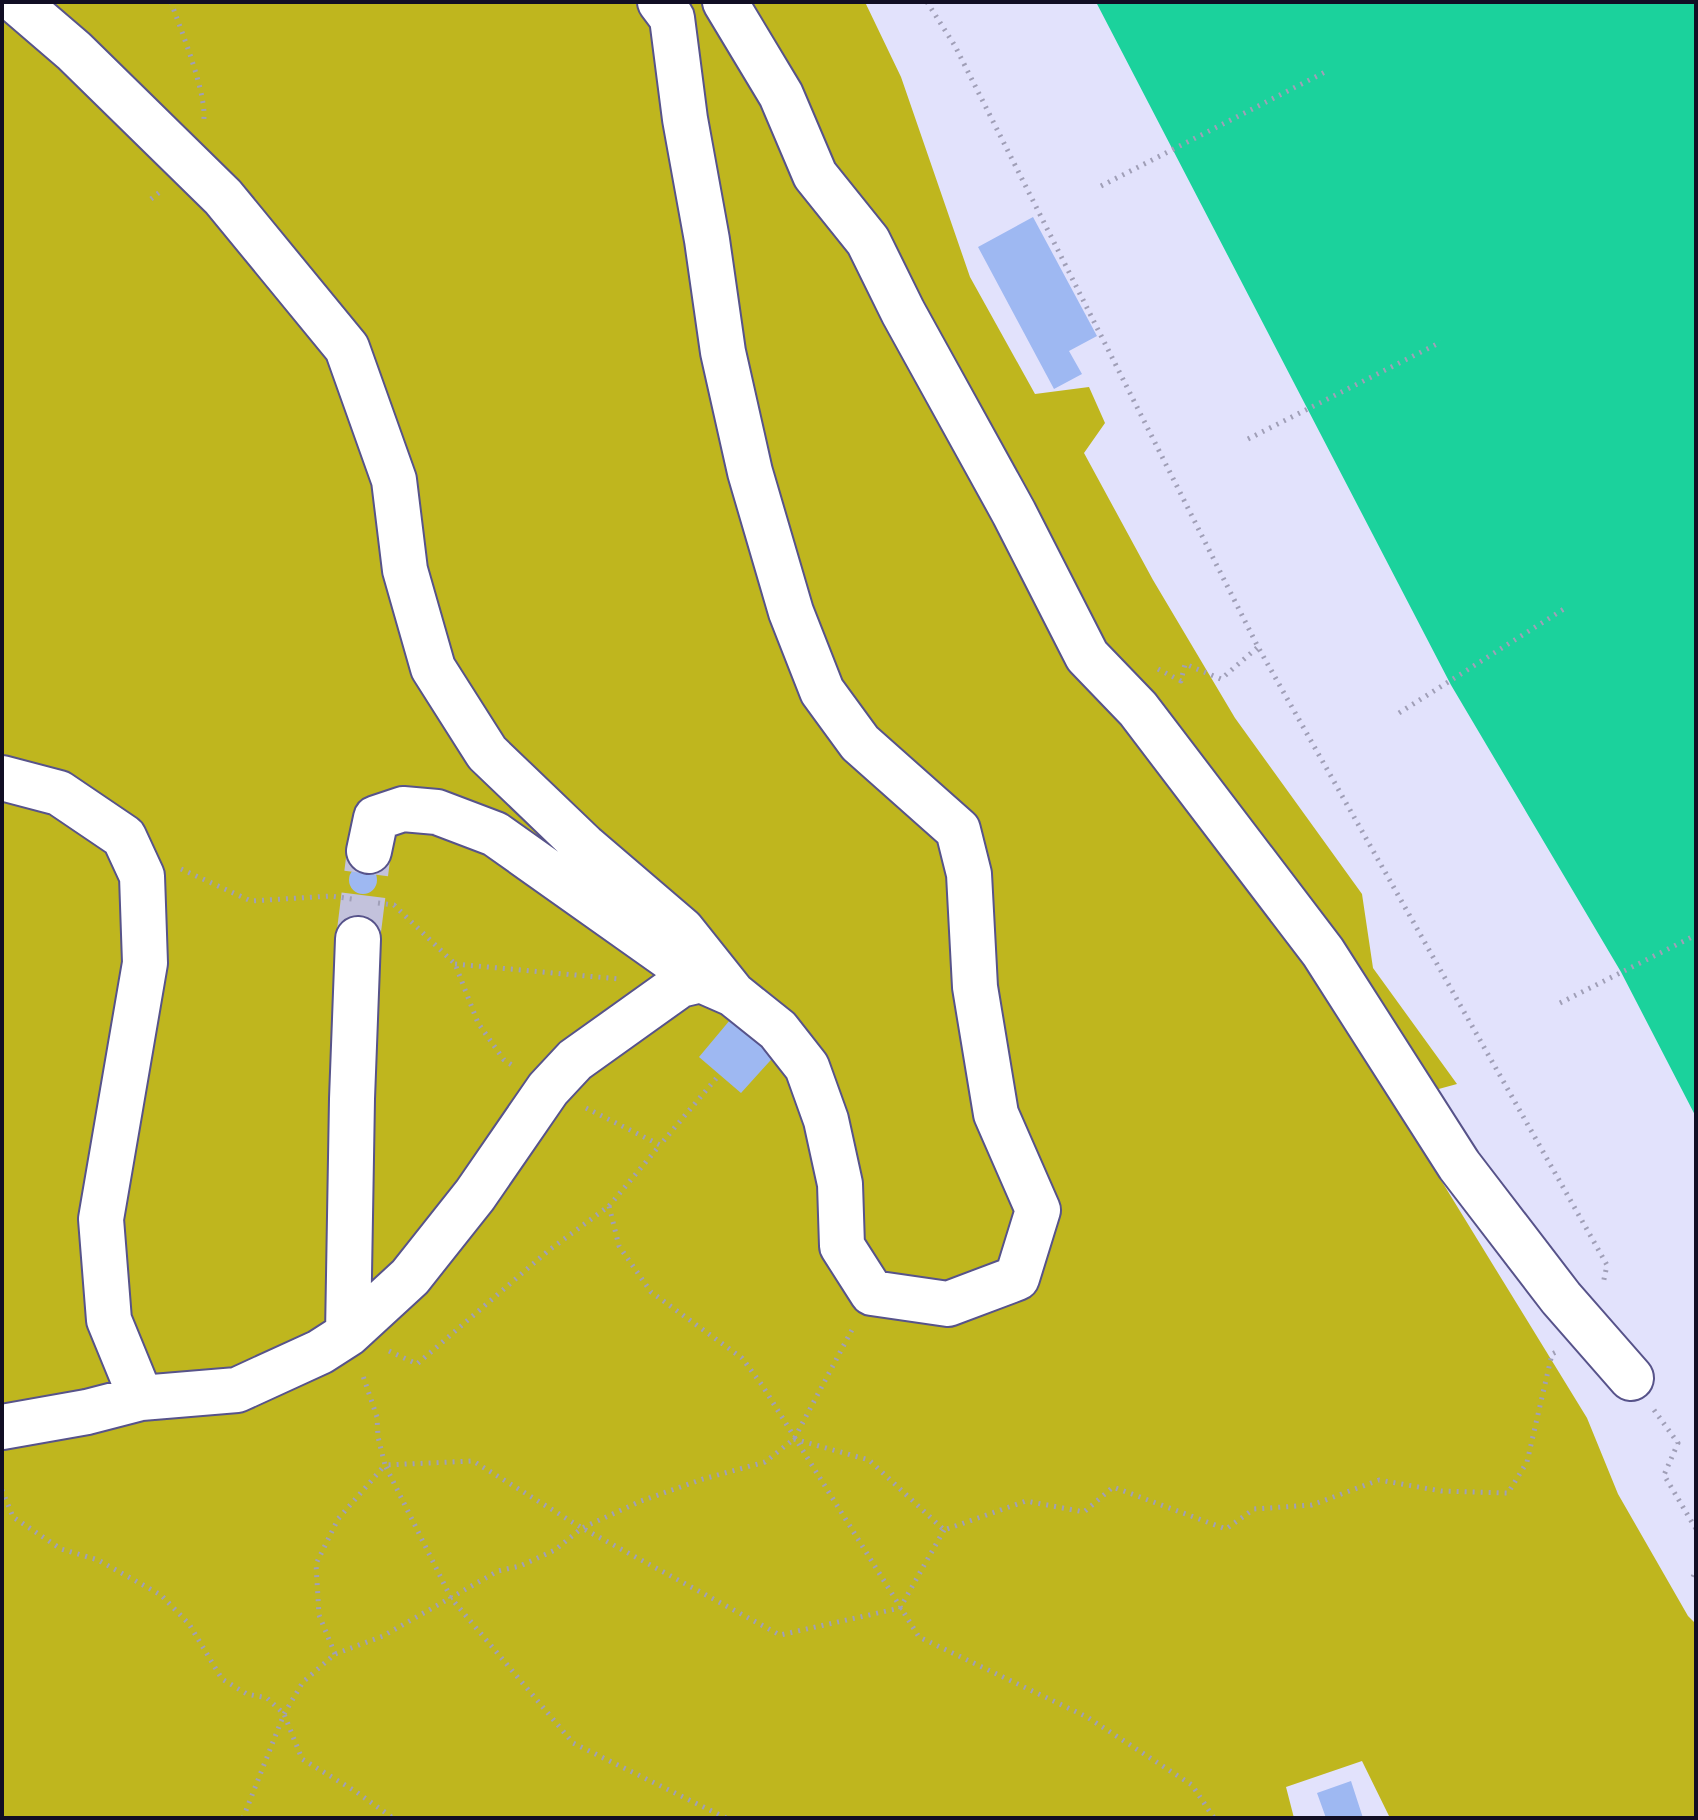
<svg xmlns="http://www.w3.org/2000/svg" width="1698" height="1820" font-family="'Source Sans 3',sans-serif">
<style>
.forest{fill:#bfb61e}
.water{fill:#1bd29c}
.building{fill:#9eb8f2}
.lines{fill:none;stroke-linecap:round;stroke-linejoin:round}
.minor-tunnel{stroke:#c3c2dc;stroke-width:44;stroke-dasharray:44 22;stroke-linecap:butt}
.minor-casing{stroke:#57538a;stroke-width:48}
.path{stroke:#a09fb7;stroke-width:5;stroke-dasharray:2 6;stroke-linecap:butt}
.minor{stroke:#fff;stroke-width:44}
</style>
<rect width="100%" height="100%" fill="#e2e2fc"/>
<path class="forest" d="M2,2h633l15,24 10,50 13,-74h36l64,102 303,561 209,261 302,492 31,76 70,122 8,8v194h-306l-28,-57 -76,26 8,31h-1292z
M735,2h130l36,75 69,200 65,117 54,-7 16,36 -21,30 69,127 82,138 127,176 11,74 84,116 -44,12 -166,-275 -107,-142 -44,-27z"/>
<path class="water" d="M1096,2h600v1115l-75,-145 -170,-287z"/>
<path class="building" d="M1033,217l64,119 -28,15 13,23 -28,15 -76,-142z
M349 880a14 14 0 1 1 28 0a14 14 0 1 1-28 0Z
M735,1014l44,37 -38,42 -42,-36z
M1351,1781l12,37h-37l-9,-25z"/>
<g class="lines">
<path class="minor-tunnel" d="M358,939l11,-88"/>
<g class="minor-casing">
<path id="minor" d="M17,2l57,49 149,146 124,151 47,132 11,90 28,98 54,85 97,93 98,84 51,64
M725,2l56,93 34,80 53,66 35,71 111,201 73,143 51,53 185,243 136,213 102,133 70,80
M2,778l57,15 65,44 18,39 3,87 -44,256 8,101 32,78
M369,851l7,-33 27,-9 34,3 58,22 206,146
M348,1334l4,-235 6,-160
M2,1427l85,-15 54,-14 96,-8 83,-38 28,-18 62,-57 65,-82 73,-106 27,-29 105,-75 21,-5 32,14 45,36 29,37 19,53 14,64 2,62 30,47 76,11 69,-26 21,-68 -42,-96 -21,-127 -6,-113 -11,-44 -98,-87 -38,-52 -31,-79 -41,-140 -27,-120 -16,-112 -22,-121 -13,-101 -12,-16"/>
</g>
<path class="path" d="M171,2c9,26 39,98 32,122
M927,2l28,44 303,601 349,618 -4,19
M1101,186l228,-116
M151,199l10,-8
M1248,439l193,-97
M1158,669l23,12 4,-17 36,15 37,-32
M1399,713l168,-106
M181,869l70,32 80,-5 21,3
M378,903l16,2 61,59 23,59 26,37 11,7
M455,964l164,15
M1560,1003l136,-68
M586,1108l74,37 59,-70
M609,1206l51,-61
M389,1351l28,13 131,-113 61,-45 10,40 32,46 91,66 20,27 157,252 168,80 105,68 22,33
M1654,1410l24,33 -14,32 32,54
M794,1439l75,21 75,70 82,-29 58,11 29,-25 113,42 28,-20 58,-4 67,-25 62,11 67,2 19,-31 25,-108 4,-2
M2,1490l11,27 48,32 37,11 63,35 28,29 33,55 25,15 20,4 17,16 18,45 53,32 38,27
M1693,1577l3,-7
M335,1654l-16,-39 -3,-51 22,-45 47,-54 -7,-28 -1,-20 -15,-44
M243,1818l41,-104 19,-32 32,-28 48,-18 115,-65 22,-5 35,-16 27,-22 59,-27 62,-22 62,-17 29,-23 60,-113
M726,1818l-153,-75 -122,-145 -66,-133 88,-4 109,67 198,107 120,-27 44,-78"/>
<use href="#minor" class="minor"/>
</g>
<rect width="1698" height="1820" fill="none" stroke="#110e24" stroke-width="8"/>
</svg>
